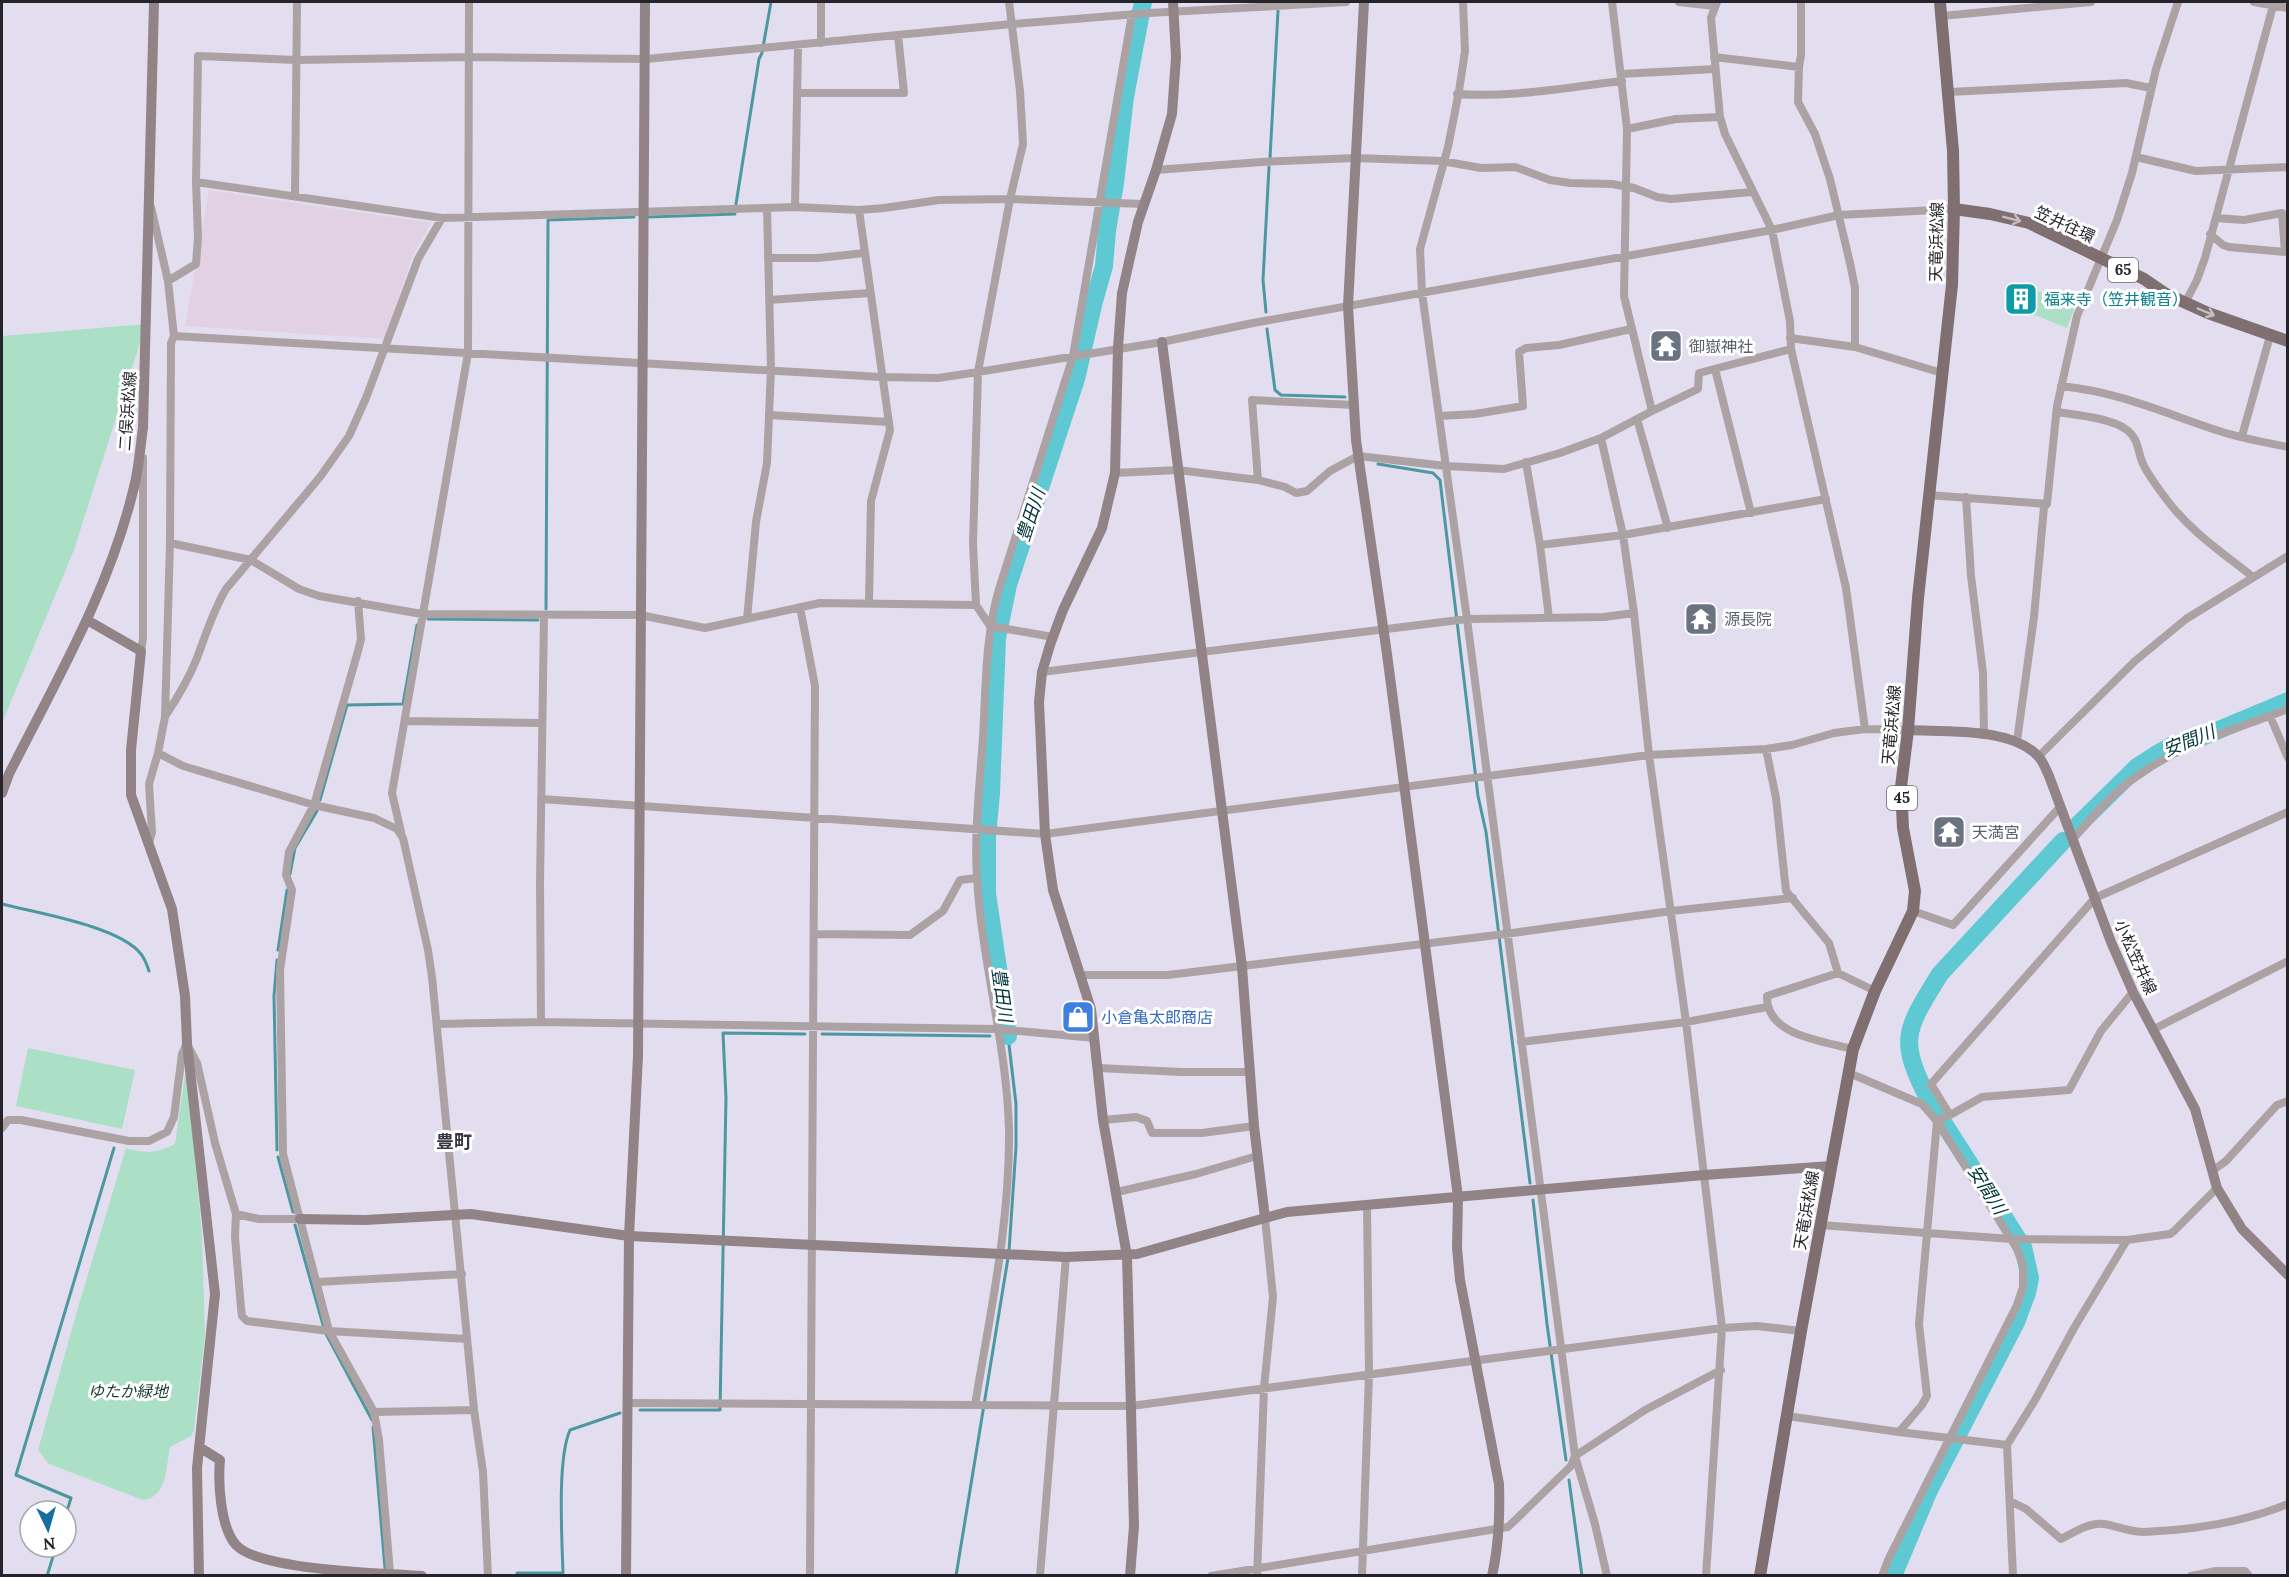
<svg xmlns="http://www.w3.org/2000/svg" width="2289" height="1577" font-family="Lora,'Noto Sans JP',serif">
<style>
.industrial{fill:#e1d1e3}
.green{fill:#abdfc6}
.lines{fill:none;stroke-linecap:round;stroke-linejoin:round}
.stream{stroke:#4d98a0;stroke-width:3}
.river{stroke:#5ec9d2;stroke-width:18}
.street{stroke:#aca2a3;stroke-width:8}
.secondary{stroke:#928486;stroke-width:10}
.primary{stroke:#806f70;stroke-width:12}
.oneway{stroke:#c6bebf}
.labels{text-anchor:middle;stroke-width:6;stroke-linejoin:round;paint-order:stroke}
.shield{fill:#fff;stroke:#67666b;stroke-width:1.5}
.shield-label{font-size:15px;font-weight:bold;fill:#26242b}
.street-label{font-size:16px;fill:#26242b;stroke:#fff}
.culture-label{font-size:16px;fill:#0d838f;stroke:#fff;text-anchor:start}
.worship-label{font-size:16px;fill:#5b616d;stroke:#fff;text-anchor:start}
.shop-label{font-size:16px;fill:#366cbe;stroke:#fff;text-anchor:start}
.park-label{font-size:16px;font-style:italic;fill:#1a4030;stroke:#fff}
.water-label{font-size:18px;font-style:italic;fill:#003438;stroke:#fff}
.neighbourhood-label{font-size:18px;font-weight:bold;fill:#393644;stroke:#fff}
</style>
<rect width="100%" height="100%" fill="#e2def0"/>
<path class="industrial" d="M209,190l222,33 -19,34 -27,82 -200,-13z"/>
<path class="green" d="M2036,290l39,17 -8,21 -37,-15z
M146,324l-72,226 -72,173v-387z
M28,1048l107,22 -13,59 -106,-23z
M186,1067l16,166 3,102 -11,95 -3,6 -21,11c-4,20 -3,51 -27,53l-94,-36 -11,-14 39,-139 49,-163c18,6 32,5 49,-4z"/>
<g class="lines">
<path class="stream" d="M1270,158l8,-147
M736,204l23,-145 3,-6 9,-51
M649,217l86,-3
M1266,312l-3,-32 6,-113
M1267,329l8,61 6,5 64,2
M1378,464l55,9 7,7 38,316 8,36 44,351
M546,609l2,-389 86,-3
M428,619l110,1
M320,800l27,-95 56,-1 14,-79
M290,874l5,-26 22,-37
M2,904c34,9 117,22 139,50 4,5 6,11 8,17
M278,950l9,-60
M822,1034l168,2
M1003,1036h5l8,68v43l-7,104
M277,1150l-3,-154 3,-36
M278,1157l15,55
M1533,1200l14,124 19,136
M295,1225l30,107 47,88
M640,1410h80l6,-312 -3,-65 82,1
M373,1427l12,141
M1569,1480l13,96
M66,1514l5,-16 -55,-23 98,-327
M517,1573h46c-1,-34 -6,-114 7,-143l50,-17
M47,1576l9,-29
M956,1576l52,-318"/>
<path class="river" d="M2077,826l60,-59 20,-13 14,-8 31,-9 86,-36
M1008,1036l-21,-143v-56l4,-44 6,-155 11,-53 68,-206 18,-78 10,-35 3,-35 8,-48 10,-86 18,-95
M1893,1576l36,-86 87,-168 11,-29 3,-15 -7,-31 -93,-145c-32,-62 -26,-70 10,-128l123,-133"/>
<path class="street" d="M1009,2l11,89 3,53 -13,55 -32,173 -5,172 3,61 14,21 63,11
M1463,2l2,49 -6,40 -11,56 -28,102 2,44 45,326 108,837 20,68 12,52
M1612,2l15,127 -3,167 28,115 -51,27 22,97 11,78 15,142 37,267 36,306 -16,248
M1679,2l36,4
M1717,2l-6,16 9,99 5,17 47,96 18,91 1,28 55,239 19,141 43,1
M2254,2l34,6
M1942,16l149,-14
M821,43v-41
M1714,57l85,10 2,-12v-53
M1799,67l-1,35 17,32 15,45 20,84 5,25v59l87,26
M1621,74l94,-5
M1949,92l177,-9 25,5
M798,93h106l-6,-58
M1457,94c56,4 110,-7 165,-13
M1627,129l49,-10 44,-2
M2136,157l60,14 92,-4
M1156,170l105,-8 94,-4 87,3 39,7 34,-1 35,13 20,3 42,1 22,4 23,9 14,2 81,-7
M196,182l246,36 353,-11 64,3 25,-2 55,-8 71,-1 133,5
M295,195l2,-193
M151,207l17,74 6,55 -3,7 -1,200 -5,174 -7,36 25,13 131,39 60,13 23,11 6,9 25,112 4,27 42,433 9,62 5,104
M795,207l3,-162
M859,210l31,220 -19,71 -2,101
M2210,234l13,11 6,2 56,5 -3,-39 -38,7 -28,-2
M768,258h50l47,-5
M168,281l28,-17 2,-27 -2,-55 2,-126 98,4 174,-3 176,2 366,-35 137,-11 197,-11
M769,300l101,-7
M2185,303l12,-23 8,-22 69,-256
M174,336l707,41 57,1 40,-6 184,-30 91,-19 519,-93 67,-15 115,-6
M1790,338l65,9
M1715,369l36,144
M2061,386c58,6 101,26 155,44 23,8 48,12 72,17
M1652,411l46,-22 1,-16 92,-24
M2057,412c19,3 55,6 70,18 13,10 10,23 17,36 6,12 15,23 23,34 23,31 56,53 86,77
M769,415l120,7
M1440,416l35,-2 48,-8 -4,-54 7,-4 33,-3 72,-16
M1637,419l31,109
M2242,436l28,-100
M1526,462l14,83 9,73
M1115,473l63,-3 80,10 27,7 11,6 11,-2 23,-20 28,-15 88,10 58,3 56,-16 41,-15
M1258,480l-6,-80 102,5
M1928,495l119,9
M1966,497l5,79 12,97 1,61
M170,543l81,17 48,29 20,7 103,18 218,1 65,13 115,-25 156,2
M1540,545l83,-10 203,-36
M358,601l3,38 -3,12 -44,154 -25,47 -3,23 6,15 -12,80 3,184 46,177 45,81 5,28 11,133
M800,607l15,79 -5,890
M747,619l9,-97 11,-59 4,-94 -4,-160
M141,651l2,-13v-180
M1042,672l425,-53 137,-2 30,-4
M166,715c12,-18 23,-37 31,-57 9,-24 16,-47 29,-69l94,-112 29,-41 17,-38 52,-139 24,-41
M2270,716l18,42
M406,721l136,2
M2017,741l17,-124 10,-110 3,-3 10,-98 20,-90 40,-96 15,-47 24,-104 22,-67
M1766,749l10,49 10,93 43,52 9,30 -71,23c-1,40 56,45 86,53
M2038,757l97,-96 51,-42 102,-63
M541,799l504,35 604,-79 117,-6 26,-4 42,-12 31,-4
M401,832l-9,-39 76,-440 1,-351
M2072,840c21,-23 41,-48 67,-65 43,-32 99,-46 149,-66
M149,843l3,-11 -3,-48 9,-31
M1913,911l40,14 107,-118
M814,934l96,1 33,-24 17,-31 17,-2
M1838,973l37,18
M1081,975h87l337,-41 166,-23 122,-13
M541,1022l455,7 99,9
M437,1024l104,-2 -1,-139 4,-268
M2154,1029l134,-68
M1521,1042l165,-20 81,-15
M190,1050l7,13 18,80 21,71 23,5h41
M1098,1068l83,4h69
M1849,1073l73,31 15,17 80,128 6,16v22l-6,18 -128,253 -7,18
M1950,1115l32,-18 87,-7 32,-59 32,-39
M1103,1120l33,-3 11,4 5,12h50l52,-7
M2,1128l6,-8h13l108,21h20l18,-9 7,-15 8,-63 4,-9
M2212,1171l14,-10 51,-56 11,-4
M1117,1192l79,-18 61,-18
M236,1214l-1,23 6,71 1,8 5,5 82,10 138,8
M1820,1225l107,8 10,-112 13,-6 -19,-31 164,-186 193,-86
M318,1282l144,-8
M628,1403l503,3 591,-78 35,-2 44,5
M975,1405c15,-91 35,-182 34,-275 -2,-84 -27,-167 -32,-252 -3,-46 3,-94 6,-141 3,-49 2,-100 16,-148l74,-233 59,-342
M374,1412l100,-2
M1787,1416l112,16 108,13
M1899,1432l23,-27 5,-9 -8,-72 8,-91 85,6 115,1 43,-6 4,-3 43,-43
M2010,1501l16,8 35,30c12,-6 28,-17 43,-15 13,2 26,8 40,8 49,-2 98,-9 144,-28
M1040,1576l26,-319
M1211,1576l297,-49 63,-61 4,-10 70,-46 76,-40
M1257,1576l7,-188 9,-91 -8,-79
M1362,1576l7,-202 -2,-169
M2013,1576l-6,-131 28,-45 39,-72 53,-88
M2191,1576l25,-5h29l4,5"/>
<path class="secondary" d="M1364,2l-16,304 8,134 31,214 71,543 -1,51 3,32 39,204c1,31 0,61 -7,92
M87,620l54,31 -10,99v45l41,114 13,87 2,47 28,251 -18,174 2,108
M1908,730c38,2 102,-3 130,26 5,5 8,14 11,20l62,166 22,50 62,117 22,79 25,41 46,46
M2,793l7,-19c47,-93 101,-185 125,-287 5,-19 6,-39 9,-59l11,-426
M1265,1218l22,-6 417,-37 127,-9
M300,1219l65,1 106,-6 158,22 437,21 71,-3 128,-36 -11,-92 -12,-159 -80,-625
M199,1447l21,13c-2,22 0,67 16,85 24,26 148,28 186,31
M626,1576l3,-340 9,-180 7,-1054
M1130,1576l4,-50 -7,-270 -24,-136 -12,-111 -38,-119 -8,-56 -6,-132 3,-30 8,-27 13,-35 39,-82 13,-55 3,-125 4,-55 16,-71 18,-52 16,-56 4,-57 -3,-55"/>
<path class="primary" d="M1954,209l36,5 39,9 115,56 22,15 42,19 80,28
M1760,1576l41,-245 52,-282 22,-58 38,-80 2,-20 -12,-63 -2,-41 7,-57 10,-132 34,-313 2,-76 -1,-58 -13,-149"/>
</g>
<defs><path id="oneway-shaft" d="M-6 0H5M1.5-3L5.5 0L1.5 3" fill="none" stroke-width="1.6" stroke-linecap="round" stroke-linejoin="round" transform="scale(1.5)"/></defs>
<g class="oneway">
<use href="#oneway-shaft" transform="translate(2012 219) rotate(14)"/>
<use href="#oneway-shaft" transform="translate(2206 312) rotate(23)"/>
</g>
<defs>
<g id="building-square" transform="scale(1.725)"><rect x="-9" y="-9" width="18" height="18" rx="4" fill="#0f9aa8" stroke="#fff"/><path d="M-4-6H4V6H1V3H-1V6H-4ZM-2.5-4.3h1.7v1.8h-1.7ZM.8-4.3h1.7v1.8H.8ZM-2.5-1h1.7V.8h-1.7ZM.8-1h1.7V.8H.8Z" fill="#fff"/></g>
<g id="temple-square" transform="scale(1.725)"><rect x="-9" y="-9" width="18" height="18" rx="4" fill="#6b7280" stroke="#fff"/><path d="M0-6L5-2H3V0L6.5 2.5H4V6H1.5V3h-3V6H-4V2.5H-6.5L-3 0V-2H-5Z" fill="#fff"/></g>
<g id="shop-square" transform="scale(1.725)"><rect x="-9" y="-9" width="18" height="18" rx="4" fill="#3f7fe0" stroke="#fff"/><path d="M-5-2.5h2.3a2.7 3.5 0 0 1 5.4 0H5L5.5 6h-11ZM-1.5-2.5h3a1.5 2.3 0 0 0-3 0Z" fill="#fff"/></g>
</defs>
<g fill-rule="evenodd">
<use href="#building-square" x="2021" y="299"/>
<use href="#temple-square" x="1666" y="346"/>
<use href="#temple-square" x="1701" y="619"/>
<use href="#temple-square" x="1949" y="832"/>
<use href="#shop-square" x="1078" y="1017"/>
</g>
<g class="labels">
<g class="shield">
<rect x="2108" y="258" width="30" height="24" rx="4.5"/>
<rect x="1887" y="786" width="30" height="24" rx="4.5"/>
</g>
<g class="shield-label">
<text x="2123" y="275">65</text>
<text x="1902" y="803">45</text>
</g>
<g class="street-label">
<text transform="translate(2065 224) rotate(25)" y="6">笠井往環</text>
<text transform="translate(1936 242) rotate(-89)" y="6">天竜浜松線</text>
<text transform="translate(127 411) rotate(-86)" y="6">二俣浜松線</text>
<text transform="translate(1891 725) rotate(-85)" y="6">天竜浜松線</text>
<text transform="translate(2136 957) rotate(66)" y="6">小松笠井線</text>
<text transform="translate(1806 1210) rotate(-80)" y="6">天竜浜松線</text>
</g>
<g class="culture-label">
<text x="2044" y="305">福来寺（笠井観音）</text>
</g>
<g class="worship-label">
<text x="1689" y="352">御嶽神社</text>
<text x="1724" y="625">源長院</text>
<text x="1972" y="838">天満宮</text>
</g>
<g class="shop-label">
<text x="1101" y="1023">小倉亀太郎商店</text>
</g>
<g class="park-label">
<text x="128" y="1397">ゆたか緑地</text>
</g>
<g class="water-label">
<text transform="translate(1031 515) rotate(-72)" y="6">豊田川</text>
<text transform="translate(2189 741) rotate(-22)" y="6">安間川</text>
<text transform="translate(1002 995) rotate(82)" y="6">豊田川</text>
<text transform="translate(1987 1190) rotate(58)" y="6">安間川</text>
</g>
<g class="neighbourhood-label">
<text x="454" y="1148">豊町</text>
</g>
</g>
<rect width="2289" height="1577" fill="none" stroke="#26242b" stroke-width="6"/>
<g transform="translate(48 1529) rotate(175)"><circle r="28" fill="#ffffff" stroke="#a8a7aa" stroke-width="1.5"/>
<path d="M0-4.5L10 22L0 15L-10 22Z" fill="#166e9e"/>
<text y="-9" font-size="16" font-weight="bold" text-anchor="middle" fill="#26242b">N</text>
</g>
</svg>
